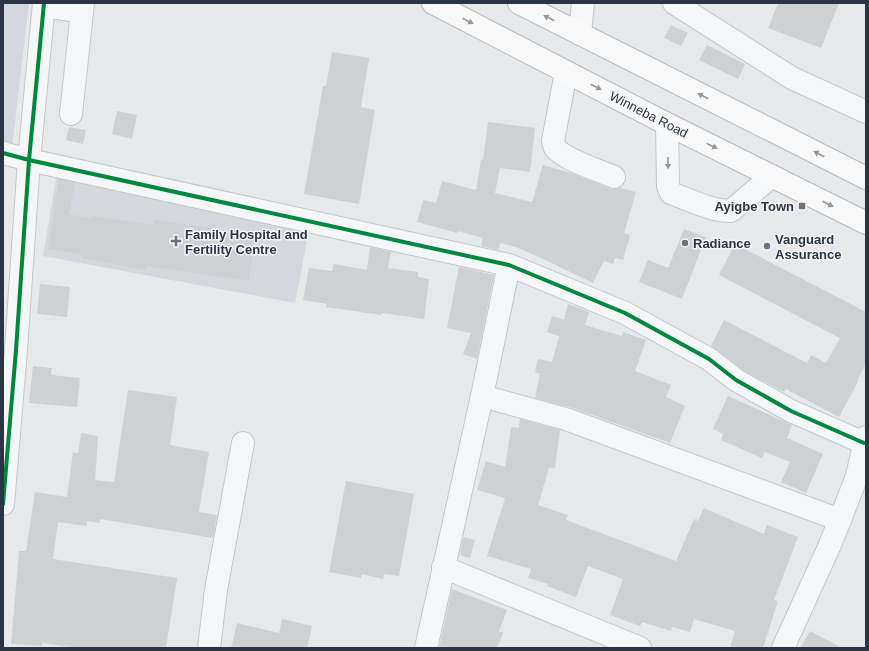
<svg xmlns="http://www.w3.org/2000/svg" width="869" height="651" font-family="Helvetica,sans-serif">
<style>
.built{fill:#d4d7dd}
.building{fill:#ced0d3}
.lines{fill:none;stroke-linecap:round;stroke-linejoin:round}
.minor-casing{stroke:#c4c6c8;stroke-width:24}
.highway-casing{stroke:#b8bbbf;stroke-width:24}
.minor{stroke:#f5f6f7;stroke-width:22}
.highway{stroke:#f8f8f8;stroke-width:22}
.cycleway-casing{stroke:#f4f6f9;stroke-width:6}
.cycleway{stroke:#00873e;stroke-width:4}
.oneway{fill:#92969e}
.oneway2{fill:#90959e}
.poi-dot{fill:#6c737f;stroke:#f4f6f9;stroke-width:1.5}
.labels{text-anchor:middle;stroke-width:3;stroke-linejoin:round;paint-order:stroke}
.street-label{font-size:13px;fill:#2b3445;stroke:#f4f6f9}
.poi-label{font-size:13px;font-weight:bold;fill:#2b3445;stroke:#f4f6f9;text-anchor:start}
</style>
<rect width="100%" height="100%" fill="#e6e8ea"/>
<path class="built" d="M3,3h26l-17,145 -9,-3z
M58,168l252,57 -15,78 -252,-47z"/>
<path class="building" d="M778,3h61l-18,45 -53,-20z
M671,25l17,8 -7,13 -17,-8z
M707,45l38,19 -7,15 -39,-19z
M332,52l37,6 -8,49 14,3 -16,94 -55,-10 19,-108h3z
M117,111l20,4 -5,24 -20,-5z
M488,122l47,6 -5,44 -30,-4 -5,25 37,9 11,-37 31,9 36,15h5l5,-1 16,4 -12,41 6,2 -7,25 -8,-2 -2,6 -9,-3 -11,22 -52,-25 -25,-11 -16,-4 -1,7 -18,-4 2,-8 -25,-7 -1,2 -40,-11 6,-22 13,3 6,-22 34,9 5,-31 2,1z
M69,127l17,3 -3,14 -17,-4z
M59,179l16,4 -6,31 23,5 1,-3 60,9 1,-5 101,14 -6,47 -103,-15 -1,4 -63,-12v-3l-34,-6z
M684,229l22,8 -24,62 -43,-17 9,-22 20,8z
M735,244l131,68v52l-8,15 1,1 -20,37 -53,-28 -2,3 -21,-11 -20,-11 -32,-24 13,-26 83,43 4,-8 15,8 14,-25 -121,-63z
M370,247l21,5 -3,16 30,4v5l11,2 -5,40 -42,-6 -1,2 -55,-8 1,-3 -24,-4 6,-32 23,3 2,-7 33,6z
M459,267l35,8 -17,84 -14,-5 8,-21 -24,-5z
M40,284l30,3 -3,30 -30,-3z
M568,304l21,8 -4,13 37,11 1,-4 23,8 -11,31 36,14 -5,12 19,9 -15,37 -100,-36 -35,-9 5,-24 -5,-2 3,-13 14,3 7,-26 -12,-4 5,-16 12,4z
M33,366l19,2 -1,7 29,3 -3,29 -48,-4z
M128,390l49,7 -7,48 39,7 -10,60 18,3 -4,23 -113,-19v4l-13,-2v5l-29,-4 -5,37 124,19 -11,70h-90l-34,-5v3l-31,-2 8,-93h7l9,-59 32,5 6,-45 5,1 3,-20 17,3 -3,44 19,2z
M728,396l64,29 -5,13 36,16 -17,39 -25,-11 9,-20 -25,-10 -3,6 -41,-18 2,-6 -10,-5z
M520,419l40,11 -5,38h-6l-11,37 30,10 -2,5 110,41 18,-42 4,2 6,-13 60,26 3,-9 31,12 -24,63 4,1 -15,47h-33l5,-17 -41,-12 -4,13 -18,-5 -1,4 -29,-9 -2,4 -30,-11 13,-36 -35,-13 -12,31 -29,-11 1,-2 -20,-6 3,-9 -44,-13 18,-58 -28,-8 9,-29 19,6 6,-40 8,1z
M346,481l68,13 -15,82 -15,-2 -1,5 -21,-5 -1,4 -32,-6z
M463,537l12,3 -5,18 -10,-3z
M452,589l55,21 -8,21 4,2 -6,15h-58z
M282,619l30,7 -5,22h-76l6,-25 42,10z
M810,631l32,17h-42z"/>
<g class="lines">
<g class="minor-casing">
<path id="minor" d="M674,3l118,75 74,34
M44,6l38,6
M580,34l3,-31
M566,72l-13,69c1,3 1,6 3,8 12,12 42,21 58,28
M71,114l12,-111
M667,124l1,62 3,7c19,7 40,18 60,18l41,-35
M3,153l26,7 480,105 116,48 84,46 27,21 55,31 73,32
M482,396l84,23 274,101
M3,504l13,-154 13,-190 15,-157
M443,567l197,81
M209,648l7,-58 27,-147
M426,648l56,-252 27,-131
M783,648l46,-101 11,-27 17,-44 9,-39"/>
</g>
<g class="highway-casing">
<path id="highway" d="M433,3l234,121 199,99
M519,3l347,175"/>
</g>
<use href="#minor" class="minor"/>
<use href="#highway" class="highway"/>
<g class="cycleway-casing">
<path id="cycleway" d="M3,153l26,7 480,105 116,48 84,46 27,21 55,31 73,32
M3,504l13,-154 13,-190 15,-157"/>
</g>
<use href="#cycleway" class="cycleway"/>
</g>
<defs><path id="oneway-solid" d="M-6-.8H1V-3.2L6.5 0L1 3.2V.8H-6Z"/></defs>
<g class="oneway">
<use href="#oneway-solid" transform="translate(549 18) rotate(-153)"/>
<use href="#oneway-solid" transform="translate(468 21) rotate(27)"/>
<use href="#oneway-solid" transform="translate(596 87) rotate(27)"/>
<use href="#oneway-solid" transform="translate(703 96) rotate(-153)"/>
<use href="#oneway-solid" transform="translate(712 146) rotate(26)"/>
<use href="#oneway-solid" transform="translate(819 154) rotate(-153)"/>
<use href="#oneway-solid" transform="translate(828 204) rotate(27)"/>
</g>
<use class="oneway2" href="#oneway-solid" transform="translate(668 163) rotate(89)"/>
<g class="poi-dot">
<rect x="798" y="202" width="8" height="8" rx="2"/>
<path d="M174 235h4v4h4v4h-4v4h-4v-4h-4v-4h4z"/>
<circle cx="685" cy="243" r="4"/>
<circle cx="767" cy="246" r="4"/>
</g>
<g class="labels">
<g class="street-label">
<text transform="translate(649 114) rotate(27)" y="5">Winneba Road</text>
</g>
<g class="poi-label">
<text x="794" y="211" text-anchor="end">Ayigbe Town</text>
<text x="185" y="239">Family Hospital and<tspan x="185" dy="15">Fertility Centre</tspan></text>
<text x="775" y="244">Vanguard<tspan x="775" dy="15">Assurance</tspan></text>
<text x="693" y="248">Radiance</text>
</g>
</g>
<rect width="869" height="651" fill="none" stroke="#2b3445" stroke-width="8"/>
</svg>
